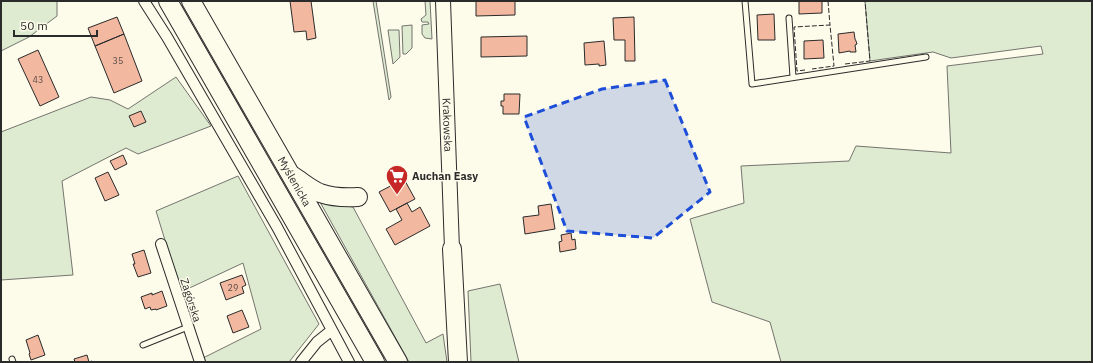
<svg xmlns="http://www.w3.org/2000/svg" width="1093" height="363" font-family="'IBM Plex Sans',sans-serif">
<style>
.green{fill:#deebd1;stroke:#74746e}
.building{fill:#f2b8a0;stroke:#2b2b2b}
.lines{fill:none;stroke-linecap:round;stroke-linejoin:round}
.lane-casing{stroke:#2b2b2b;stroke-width:7}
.street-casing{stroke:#2b2b2b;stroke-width:12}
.secondary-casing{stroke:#2b2b2b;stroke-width:16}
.highway-casing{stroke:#2b2b2b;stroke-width:20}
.lane{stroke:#fdfbea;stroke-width:5}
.street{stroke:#fdfbea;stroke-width:10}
.secondary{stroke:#fdfbea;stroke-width:14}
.highway{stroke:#fdfbea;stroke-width:18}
.fence{stroke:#2b2b2b;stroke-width:1;stroke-dasharray:5 2;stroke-linecap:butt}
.marked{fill:#1d4ed8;fill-opacity:0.2;stroke:#1d4ed8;stroke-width:3;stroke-dasharray:8 5;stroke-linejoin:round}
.labels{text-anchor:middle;stroke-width:3;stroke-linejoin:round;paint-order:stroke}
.number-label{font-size:9px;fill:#5d4e48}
.street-label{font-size:11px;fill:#2b2b2b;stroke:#fdfbea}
.poi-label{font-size:11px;font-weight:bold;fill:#2b2b2b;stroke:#fdfbea;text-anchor:start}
</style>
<rect width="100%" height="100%" fill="#fdfbea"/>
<path class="green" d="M1,1h56v15l-28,21 -28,14z
M373,1h3l15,96 -2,3z
M425,1h5l2,38 -7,-1 -3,-4v-9l7,-1 -1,-2h-6l-1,-3 5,-4z
M865,1h227v361h-311l-11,-40 -58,-20 -22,-83 54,-16 -3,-37 108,-5 7,-15 95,7 -4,-87 96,-12 -2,-8 -90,12 -18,-6 -63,9z
M412,25v23l-6,6h-3l-1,-28z
M388,30h11l1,27 -7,7z
M176,77l35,49 -73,28 -12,-6 -64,33 11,94 -72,5v-148l90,-35 19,3 18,9z
M238,176l81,148 -30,38h-84l-2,-4 58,-29 -18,-66 -62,29 -25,-81z
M320,202l33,5 73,136 17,-9 4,28h-38z
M500,284l19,78h-48l-3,-71z"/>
<path class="building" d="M290,1h21l5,37 -9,2 -1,-9 -12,1z
M476,1h39v14l-39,1z
M799,1h23v12l-23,1z
M774,14l1,26h-17l-1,-25z
M117,17l7,17 -29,12 -7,-18z
M634,17l1,44h-10v-21h-11l-1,-22z
M854,32l1,7 1,2 1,3 -2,1 1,7h-6v-1l-11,2 -1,-19z
M124,34l18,47 -28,12 -19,-47z
M527,36v20l-46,1v-20z
M823,40l1,18 -20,1v-18z
M604,41l2,24 -7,1v-2l-14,1 -1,-22z
M38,50l21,47 -19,9 -22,-47z
M504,94h16l-1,20h-16v-8h-2v-5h3z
M141,111l5,11 -12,5 -5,-11z
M123,155l4,9 -12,6 -5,-9z
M108,172l11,23 -14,6 -10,-23z
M404,179l11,20 -25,13 -11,-20z
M407,203l5,9 8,-5 10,19 -35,19 -9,-16 16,-9 -6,-11z
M551,204l4,25 -30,5 -2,-17 16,-2 -1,-9z
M571,233l1,7 3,-1 1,10 -16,3 -1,-10 3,-1 -1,-6z
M144,250l7,23 -13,4 -5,-13h2l-3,-10z
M242,275l4,10 -4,2 2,6 -18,7 -6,-17z
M162,291l5,15 -11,4v-1l-5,1 -1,-3 -5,2 -4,-12 11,-4v2z
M242,310l7,17 -16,6 -6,-17z
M38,335l7,20 -14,5 -2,-6 1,-1 -4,-13z
M87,355l2,7 3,-1v1h-17l-1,-3z"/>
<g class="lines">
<g class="lane-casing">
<path id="lane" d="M745,1l7,83 174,-27
M789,18l4,59
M143,345l45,-18
M12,359l1,3"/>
</g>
<g class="street-casing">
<path id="street" d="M144,1l23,36 110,190 72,135
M161,244l39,118
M301,362l16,-20 15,-12"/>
</g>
<g class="secondary-casing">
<g id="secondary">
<path id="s1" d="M443,1l9,248"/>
</g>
</g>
<g class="highway-casing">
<g id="highway">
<path d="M168,1l207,361"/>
<path id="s2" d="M191,1l207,361"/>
<path d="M293,176c8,5 19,14 27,17 12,4 25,5 38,4"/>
<path d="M452,249l6,113"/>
</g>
</g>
<use href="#lane" class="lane"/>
<use href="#street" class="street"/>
<use href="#secondary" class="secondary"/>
<use href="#highway" class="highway"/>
<path class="fence" d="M828,1l2,24
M845,64l25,-3 -5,-60
M805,70l-8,1 -3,-44 36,-2 4,41 -22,3"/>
</g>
<path class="marked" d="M665,80l45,112 -57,46 -86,-7 -43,-114 78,-28z"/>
<defs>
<g id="supermarket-pin" transform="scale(1.15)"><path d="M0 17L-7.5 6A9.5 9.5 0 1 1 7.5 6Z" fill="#c62828" stroke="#fdfbea"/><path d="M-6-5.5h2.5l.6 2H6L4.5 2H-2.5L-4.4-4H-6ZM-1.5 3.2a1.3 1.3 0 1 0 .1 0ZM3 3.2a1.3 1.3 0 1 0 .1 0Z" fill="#fff"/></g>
</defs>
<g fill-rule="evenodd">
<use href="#supermarket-pin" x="397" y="176"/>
</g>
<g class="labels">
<g class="number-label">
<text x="118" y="64">35</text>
<text x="38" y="83">43</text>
<text x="233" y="291">29</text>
</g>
<g class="street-label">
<text dy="4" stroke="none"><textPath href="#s1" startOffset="124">Krakowska</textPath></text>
<text dy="4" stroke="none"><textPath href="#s2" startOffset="208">Myślenicka</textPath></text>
<text transform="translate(191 300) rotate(72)" y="4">Zagórska</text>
</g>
<g class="poi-label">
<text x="412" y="180">Auchan Easy</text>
</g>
</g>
<rect width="1093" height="363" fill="none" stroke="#2b2b2b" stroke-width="4"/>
<path d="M14 30v6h83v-6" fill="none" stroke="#2b2b2b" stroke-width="2"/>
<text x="20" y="30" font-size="12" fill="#2b2b2b" stroke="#fdfbea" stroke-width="3" paint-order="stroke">50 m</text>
</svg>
